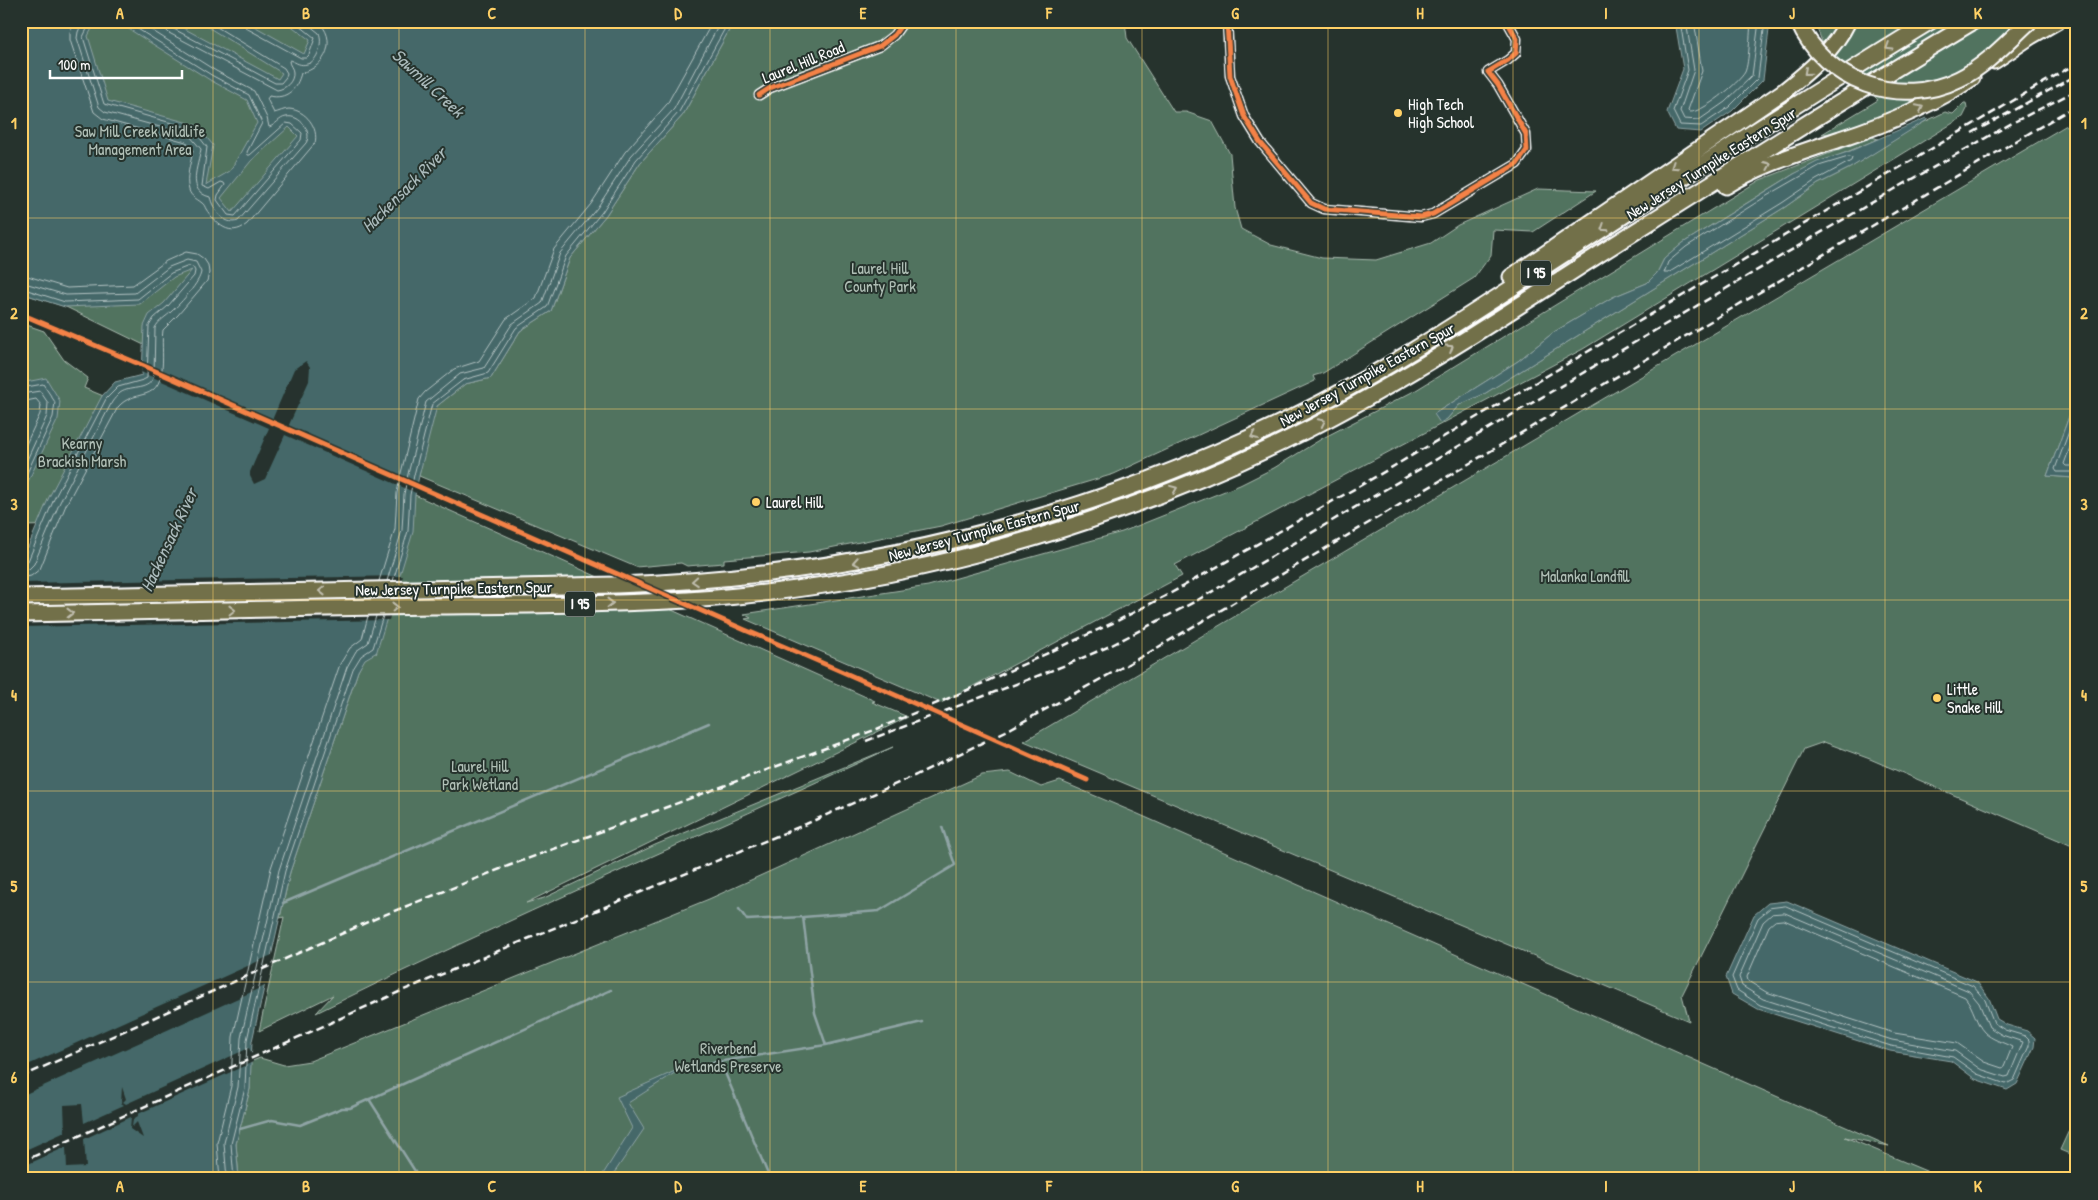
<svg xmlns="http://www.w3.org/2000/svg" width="2098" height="1200" font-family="'Patrick Hand',sans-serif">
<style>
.green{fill:#51735e;stroke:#a8b9ae}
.water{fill:#446869;stroke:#8fa4a5;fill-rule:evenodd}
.pier{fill:#26332d}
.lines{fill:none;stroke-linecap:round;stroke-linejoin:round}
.shore{stroke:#b4c3c3;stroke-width:1}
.stream{stroke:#8fa4a5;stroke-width:2.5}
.minor-casing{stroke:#fff;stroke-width:11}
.motorway-casing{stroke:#fff;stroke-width:19}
.minor{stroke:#26332d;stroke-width:8}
.motorway{stroke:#726f4a;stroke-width:15}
.rail{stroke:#fff;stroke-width:2.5;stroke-dasharray:8 4;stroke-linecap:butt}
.motorway-bridge-casing{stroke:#fff;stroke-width:19;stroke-linecap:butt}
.motorway-bridge{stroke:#726f4a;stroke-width:15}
.cycleway-casing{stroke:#26332d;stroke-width:8}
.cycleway{stroke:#f48246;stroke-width:5}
.oneway{stroke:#c0beae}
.grid{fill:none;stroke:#ffd166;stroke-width:1;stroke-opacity:0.55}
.poi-dot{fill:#ffd166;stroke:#26332d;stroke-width:2}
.labels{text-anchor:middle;stroke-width:4;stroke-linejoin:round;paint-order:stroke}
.shield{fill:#26332d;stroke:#bec2c0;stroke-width:1}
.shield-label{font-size:15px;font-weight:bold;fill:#fff}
.street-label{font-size:16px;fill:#fff;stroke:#26332d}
.poi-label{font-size:16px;fill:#fff;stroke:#26332d;text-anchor:start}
.park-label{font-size:16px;fill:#b1c0b7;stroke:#26332d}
.water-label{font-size:18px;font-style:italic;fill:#abbbbc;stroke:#26332d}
.neatline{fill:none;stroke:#ffd166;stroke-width:2}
.grid-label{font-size:16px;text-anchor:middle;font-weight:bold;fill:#ffd166}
</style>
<rect width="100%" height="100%" fill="#26332d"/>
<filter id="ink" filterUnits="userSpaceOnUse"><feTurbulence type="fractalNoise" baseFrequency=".02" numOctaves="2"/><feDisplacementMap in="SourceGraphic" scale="10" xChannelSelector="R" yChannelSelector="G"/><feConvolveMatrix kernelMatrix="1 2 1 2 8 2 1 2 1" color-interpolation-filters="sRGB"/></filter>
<g filter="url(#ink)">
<path class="green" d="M21,21h399l-237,343 -117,-57 -45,-14z
M734,21h391l2,17 47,74h12l26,9 18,33 5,54 6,21 30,16 51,13 54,2 55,-17 27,-18 80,-36 58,2 -63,41 -40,-2 -2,25 -17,23 -151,95 -10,3 2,5 -201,93 -173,52 -132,26 -85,7v4l-37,3 -6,-3 -45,4 -217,-91 7,-38 11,-32 28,-22 26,-6 29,-47 31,-20 19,-53 36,-43 34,-52 43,-48z
M1814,21h247l-133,82 -72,27 -34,4 56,-34 -55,-56z
M1964,103h2l1,6 -4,8 -380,232 -408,216 7,11 -241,127 -196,-84 6,-1 -7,-4 184,-28 194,-54 118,-47 34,-17 49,-30 93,-48 344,-210 112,-43 6,2 -84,35 -31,19 -80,50 -19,16 -7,14 -10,10 -34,14 -59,35 -36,29 -84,53 13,5 12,-14 25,-11 40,-25 261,-162 33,-23 32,-16 66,-42 29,-14 8,2z
M2077,119v276l-30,81 27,2 3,-2v372l-207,-89 -46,-17 -20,7 -122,246 7,26 -665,-280z
M21,323l23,8 20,29 24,18 -4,10 80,33 -50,103 -93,2z
M415,495l460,206 -3,1 36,15 -382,186 18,-5 111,-53 238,-98c-192,89 -387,172 -577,266l17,-18 -74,36 25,-114 -4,1 10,-46 68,-201 6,-12z
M1010,772l31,15 19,-6 78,33 751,332 -44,-9 100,42h-1706l-3,-35 14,-55v-27l10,-4 24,7 26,-4 399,-162 273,-124z
M2077,1113v44l-17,-7z"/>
<path class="water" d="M21,21h75l-8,15 20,65 88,24 17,20 -7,40 24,-14 27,-48 -10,-23 -37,-20 -94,-59h54l108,58 4,-6 -84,-52h47l59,33 6,-14 -25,-19h449l-51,94 -43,48 -34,52 -36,43 -19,53 -31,20 -29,47 -26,6 -28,22 -18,70 -4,19 -2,37 -37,122 1,-2 -12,7 -7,12 -68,201 -38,169 -2,48 -14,55 3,35h-218v-615l28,-67 53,-101 13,-14 27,-7 2,-49 5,-11 15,-12 28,-33 -18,7 -34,27 -75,3 -44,-14zM289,127l9,9 -66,76 -11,-14 30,-37z
M1675,21h95l-7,59 -31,31 -31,21 -25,-2 -9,-18 16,-43z
M1926,118l1,2 -77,48 -32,16 -33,23 -261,162 -40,25 -25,11 -12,14 -7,4 -6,-9 84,-53 36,-29 59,-35 34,-14 10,-10 7,-14 19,-16 111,-69 23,-12 31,-10z
M46,378l14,23 -2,18 -37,77v-113z
M2077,395v81l-3,2 -27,-2z
M1787,901l190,81 12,16 8,21 10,6 20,6 8,7 -1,9 -17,37 -10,6 -32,-11 -24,-18 -61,-10 -132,-42 -26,-15 -6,-17 28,-62 14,-12z
M684,1067l-56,36 16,26 -34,50h-10l32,-51 -15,-31z"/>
<path class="pier" d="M306,361l4,6 -1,14 -21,46 132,57 -4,9 -131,-58 -20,44 -11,5 -4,-8v-4l19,-44 -128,-56 3,-8 128,56 22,-51z
M403,576l-14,44 -368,7v-44z
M274,954l-7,31 -246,111v-28z
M249,1048l4,8v6l-115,52v2l-5,3 -1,8 5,-5 6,16 -13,-9 1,-12 -47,22 2,28 -19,1 -1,-21 -40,18 2,6 -1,8h-4l-2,-5v-22l44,-20 -1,-27 18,-1 2,19 40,-18 -3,-2 1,-16 4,12 -3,3 3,2z"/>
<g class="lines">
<path class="shore" d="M75,21l-5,11v8l24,72 9,7 83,23 7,9c-2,11 -8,27 -4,39 2,7 7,8 13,13 2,1 3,4 4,6 10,15 24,29 41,15l68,-81c4,-15 -9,-33 -26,-34 -5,0 -10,3 -15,4l-7,-14 2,-3c18,4 28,-7 32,-23 25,-5 38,-35 16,-52
M83,21l-5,11 -1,6 22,69 6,5 84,23 12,14c-3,18 -15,42 9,48 3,12 14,29 28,24l68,-78c7,-11 -6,-29 -20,-26 -7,1 -10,8 -17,10l-2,-9 -13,-27 -38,-20 -79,-50
M91,21l-8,16 21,67 89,25 14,18 -5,39 7,3 12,-7 3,1 1,2 -7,10 -1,5 11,15 7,1 66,-76 1,-7 -10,-9 -6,-1 -36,32h-2l-1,-3 15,-29 -13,-28 -36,-19 -88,-55
M163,21l1,7 5,5 108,57c8,-1 17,-8 16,-18 0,-4 -4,-7 -4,-11l2,-1c5,3 10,6 16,4 11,-2 16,-22 12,-31l-15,-12
M169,21l3,7 103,55h6l5,-6 1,-4 -3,-5 -77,-47
M244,21l2,7 55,30h5l3,-3 6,-17 -21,-17
M1680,21l8,49 -15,41 7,14 21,1 28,-19 29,-29 7,-57
M1686,21l8,49 -14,41 4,8 15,1 26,-18 27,-26 7,-55
M1694,21l8,50 -14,39 2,2c12,1 49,-29 55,-40 4,-9 5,-40 6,-51
M1849,157l3,1 -1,3 -35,19 -34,23 -114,70h-4l4,-11 18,-15 79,-50 54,-31z
M21,274l46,14 66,-3 33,-24 20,-9 11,2 7,5 4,6 1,8 -2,8 -29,34 -15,15c-3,20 7,57 -18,64 -11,3 -19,4 -27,13l-52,98 -26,64 -9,7 -10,2
M21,282l45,13 69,-2 34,-26 18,-7 9,2 5,10c-1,10 -20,31 -29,39 -6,6 -13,9 -17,17l-1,47c-4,17 -23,10 -34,18 -3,3 -6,6 -8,9l-52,100 -26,62 -5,5 -8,2
M21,288l44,14 73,-3 33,-26 18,-7 4,1 2,4 -1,5 -26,30 -14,12 -5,8 -2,52 -4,2 -25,7 -12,12 -52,100 -26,62 -7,3
M21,388l22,-4 12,18 -2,15 -32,69
M21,394l19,-3 8,12 -1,13 -26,57
M21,402l15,-3 5,6 -1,9 -19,41
M2077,410l-22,59 2,3h20
M2077,428l-13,36 2,2h11
M379,581l16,-52 2,-36 4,-20 18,-74 6,-7 29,-23 25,-8 27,-42 30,-21 18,-49 37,-45 34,-52 42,-48 46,-83
M387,581l15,-51 2,-36 4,-20 18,-72 34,-28 24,-6 28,-44 30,-21 18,-50 37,-45 34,-52 43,-47 47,-88
M393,581l15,-50 2,-36 4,-20 18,-71 31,-24 25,-7 28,-45 31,-21 19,-51 36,-44 34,-52 43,-48 50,-91
M1786,906l187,80 12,14 9,23 11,7 20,6 4,4v6l-15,34 -8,4 -29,-10 -24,-17 -62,-11 -131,-41 -23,-15 -5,-13 26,-59 12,-10z
M1785,913l184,78 10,12 10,24 13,8 21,7 -14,34 -4,1 -25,-8 -25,-18 -63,-11 -129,-41 -21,-13 -3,-9 24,-55 9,-8z
M1784,920l181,77c9,11 11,27 19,35 8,8 19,10 28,15l-8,20 -2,1 -18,-6 -27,-19 -63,-10 -128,-41 -18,-11 -1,-4 22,-51 6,-5z
M220,1179l-3,-36 14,-57 2,-49 38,-169 69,-204 10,-16 12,-9 6,-23
M227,1179l-3,-36 14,-56 3,-49 38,-168 68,-203 9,-16 12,-8 8,-27
M234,1179l-3,-35 14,-56 2,-48 38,-169 68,-202 8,-13 12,-8 10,-32"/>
<path class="stream" d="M283,903l426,-180
M739,909l8,11 56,-3
M826,1045l-11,-32 -12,-96 76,-6 76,-46 -13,-38
M720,1061l50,118
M684,1067l142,-22 96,-23
M369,1099l51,80
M240,1129l32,-9 28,5 42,-17h8l261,-118"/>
<g class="minor-casing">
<path id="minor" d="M1227,21l3,55 14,40 16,26 51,61 13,6 97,8 12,-3 84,-50 10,-14 -1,-16 -28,-49 -10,-13 20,-12 8,-7 1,-14 -10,-18
M759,95l11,-7 110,-42 14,-11 10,-14"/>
</g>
<g class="motorway-casing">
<path id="motorway" d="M1994,61l37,-25 26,-15
M1726,186c35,-22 75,-33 114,-47 46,-15 91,-33 132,-61
M1511,277l273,-186c25,-20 50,-41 64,-70
M21,597l595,-12c237,-8 462,-62 675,-167 94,-46 182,-105 270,-162 122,-79 245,-159 370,-235
M21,614c137,-3 274,-5 411,-8 94,-1 190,-1 284,-8 136,-12 272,-41 400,-87 83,-29 164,-65 240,-107 83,-46 163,-98 242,-149 125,-79 249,-158 376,-234"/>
</g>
<use href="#minor" class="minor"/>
<use href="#motorway" class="motorway"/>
<path class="rail" d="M1972,133l105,-58
M866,741l200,-76 44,-19 86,-45 699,-412 119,-67 63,-32
M21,1077l358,-160 129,-51 369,-137 93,-40 147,-68 54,-28 206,-117 700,-413
M21,1162l378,-170 407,-168 110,-49 90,-44 144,-79 927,-547"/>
<g class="motorway-bridge-casing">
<path id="motorway-bridge" d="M1798,21c26,61 101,88 161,58 27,-13 49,-38 71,-58"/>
</g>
<use href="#motorway-bridge" class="motorway-bridge"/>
<g class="cycleway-casing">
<path id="cycleway" d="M1227,21l3,55 14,40 16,26 51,61 13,6 97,8 12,-3 84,-50 10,-14 -1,-16 -28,-49 -10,-13 20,-12 8,-7 1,-14 -10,-18
M759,95l11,-7 110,-42 14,-11 10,-14
M21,314l123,52 601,264c115,48 228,100 342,150"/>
</g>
<use href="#cycleway" class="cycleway"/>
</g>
<defs><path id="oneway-chevron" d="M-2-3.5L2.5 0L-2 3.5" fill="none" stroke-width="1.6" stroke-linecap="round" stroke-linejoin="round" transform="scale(1.25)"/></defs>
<g class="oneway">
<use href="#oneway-chevron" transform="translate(1889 47) rotate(148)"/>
<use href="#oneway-chevron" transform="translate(1807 72) rotate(139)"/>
<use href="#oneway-chevron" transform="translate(1920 108) rotate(-26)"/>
<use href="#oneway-chevron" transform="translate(1768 165) rotate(-23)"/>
<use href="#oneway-chevron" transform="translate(1674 166) rotate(146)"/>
<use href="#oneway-chevron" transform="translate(1604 228) rotate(147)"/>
<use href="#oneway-chevron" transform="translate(1450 348) rotate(-32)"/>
<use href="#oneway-chevron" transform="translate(1322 422) rotate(-27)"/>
<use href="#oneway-chevron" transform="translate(1254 436) rotate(155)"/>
<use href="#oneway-chevron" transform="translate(1174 489) rotate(-22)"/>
<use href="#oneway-chevron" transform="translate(856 562) rotate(170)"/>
<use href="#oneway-chevron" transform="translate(695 581) rotate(176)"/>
<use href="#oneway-chevron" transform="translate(322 591) rotate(179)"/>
<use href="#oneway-chevron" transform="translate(610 603) rotate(-1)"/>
<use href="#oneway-chevron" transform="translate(395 607) rotate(-1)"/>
<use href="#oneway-chevron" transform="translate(232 610) rotate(-1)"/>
<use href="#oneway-chevron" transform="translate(70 613) rotate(-1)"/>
</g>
</g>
<path class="grid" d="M213,21v1158M399,21v1158M585,21v1158M770,21v1158M956,21v1158M1142,21v1158M1328,21v1158M1513,21v1158M1699,21v1158M1885,21v1158M21,218h2056M21,409h2056M21,600h2056M21,791h2056M21,982h2056"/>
<g class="poi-dot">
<circle cx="1398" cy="113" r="5"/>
<circle cx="756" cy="502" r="5"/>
<circle cx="1937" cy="698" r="5"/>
</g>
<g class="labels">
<g class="shield">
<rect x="1521" y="260.5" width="30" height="25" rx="4"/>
<rect x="565" y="591.5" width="30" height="25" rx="4"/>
</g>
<g class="shield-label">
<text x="1536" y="278">I 95</text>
<text x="580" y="609">I 95</text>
</g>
<g class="street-label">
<text transform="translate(803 62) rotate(-22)" y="6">Laurel Hill Road</text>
<text transform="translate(1711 163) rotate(-32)" y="6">New Jersey Turnpike Eastern Spur</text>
<text transform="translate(1367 374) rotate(-29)" y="6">New Jersey Turnpike Eastern Spur</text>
<text transform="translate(984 530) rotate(-15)" y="6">New Jersey Turnpike Eastern Spur</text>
<text transform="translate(454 588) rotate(-1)" y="6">New Jersey Turnpike Eastern Spur</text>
</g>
<g class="poi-label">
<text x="1408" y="110">High Tech<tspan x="1408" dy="18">High School</tspan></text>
<text x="766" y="508">Laurel Hill</text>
<text x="1947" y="695">Little<tspan x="1947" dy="18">Snake Hill</tspan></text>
</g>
<g class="park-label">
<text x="140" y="137">Saw Mill Creek Wildlife<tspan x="140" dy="18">Management Area</tspan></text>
<text x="880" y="274">Laurel Hill<tspan x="880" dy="18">County Park</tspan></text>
<text x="82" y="449">Kearny<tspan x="82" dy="18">Brackish Marsh</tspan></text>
<text x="1585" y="582">Malanka Landfill</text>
<text x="480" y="772">Laurel Hill<tspan x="480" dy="18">Park Wetland</tspan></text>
<text x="728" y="1054">Riverbend<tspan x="728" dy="18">Wetlands Preserve</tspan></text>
</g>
<g class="water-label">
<text transform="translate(428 83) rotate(43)" y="6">Sawmill Creek</text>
<text transform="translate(404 190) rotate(-45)" y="6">Hackensack River</text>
<text transform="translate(169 540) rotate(-65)" y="6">Hackensack River</text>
</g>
</g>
<rect width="2098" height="1200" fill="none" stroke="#26332d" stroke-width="55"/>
<path d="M50 70v8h132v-8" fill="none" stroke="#ffffff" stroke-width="2.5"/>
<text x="58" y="70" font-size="15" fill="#ffffff" stroke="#26332d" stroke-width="4" paint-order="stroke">100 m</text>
<rect x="28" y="28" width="2042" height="1144" class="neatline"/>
<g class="grid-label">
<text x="120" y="19">A</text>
<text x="306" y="19">B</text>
<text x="492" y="19">C</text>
<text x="678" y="19">D</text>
<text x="863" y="19">E</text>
<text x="1049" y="19">F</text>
<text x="1235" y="19">G</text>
<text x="1420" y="19">H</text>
<text x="1606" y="19">I</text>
<text x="1792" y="19">J</text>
<text x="1978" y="19">K</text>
<text x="14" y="129">1</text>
<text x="2084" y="129">1</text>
<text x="14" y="319">2</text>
<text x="2084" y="319">2</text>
<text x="14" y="510">3</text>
<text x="2084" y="510">3</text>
<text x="14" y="701">4</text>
<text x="2084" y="701">4</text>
<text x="14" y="892">5</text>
<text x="2084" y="892">5</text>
<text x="14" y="1083">6</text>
<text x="2084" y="1083">6</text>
<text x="120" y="1192">A</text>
<text x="306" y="1192">B</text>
<text x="492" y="1192">C</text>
<text x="678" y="1192">D</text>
<text x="863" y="1192">E</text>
<text x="1049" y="1192">F</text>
<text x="1235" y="1192">G</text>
<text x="1420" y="1192">H</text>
<text x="1606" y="1192">I</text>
<text x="1792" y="1192">J</text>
<text x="1978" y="1192">K</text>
</g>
</svg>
